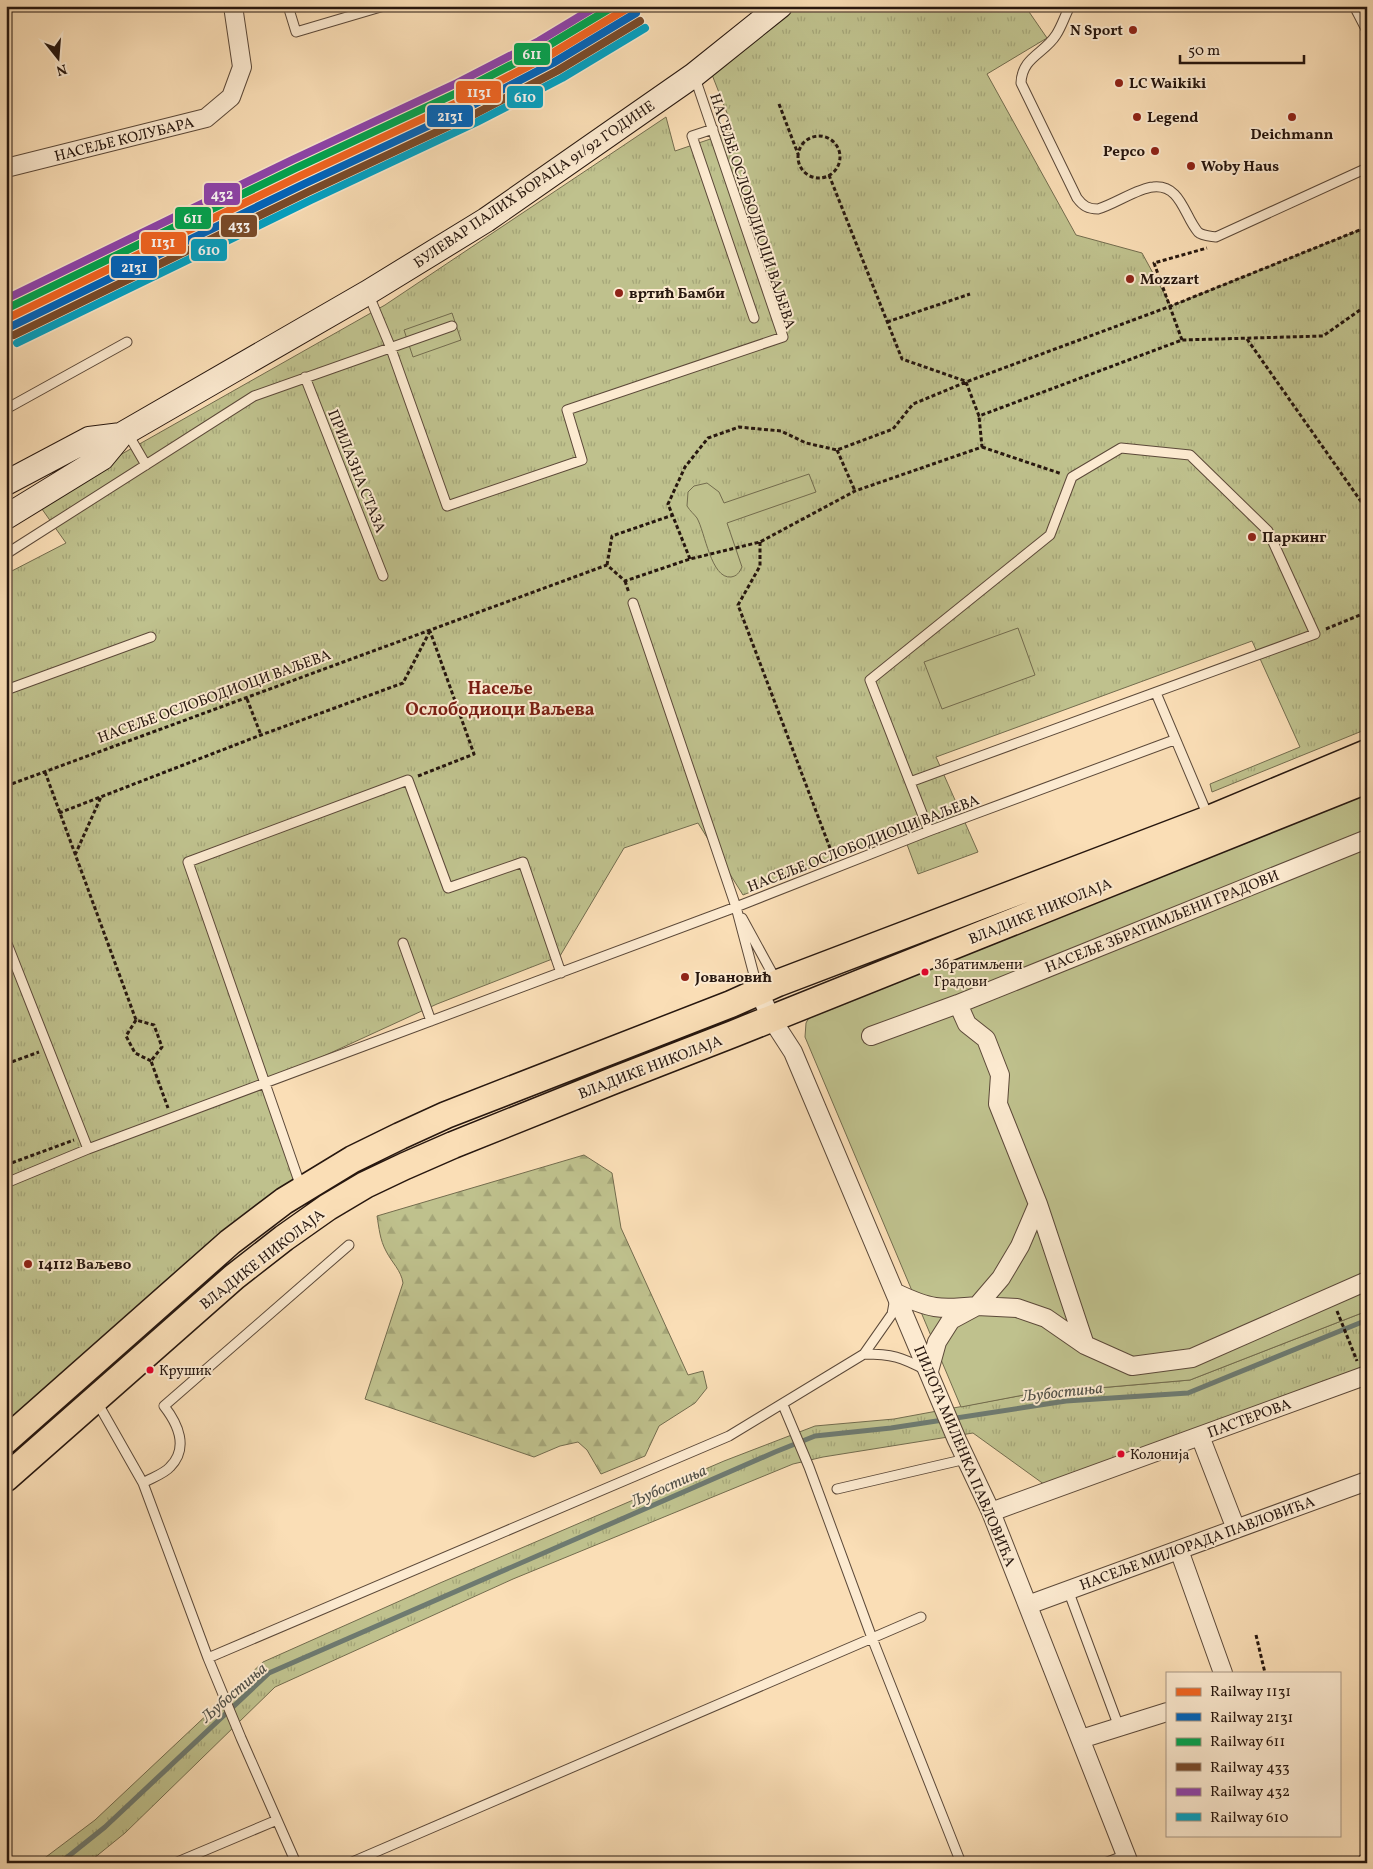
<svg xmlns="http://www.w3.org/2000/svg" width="1373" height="1869" font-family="Vollkorn,serif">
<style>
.grass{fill:url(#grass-tufts);stroke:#736c4e}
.forest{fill:url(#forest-firs);stroke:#736c4e}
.park{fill:#bfc18d;stroke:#736c4e}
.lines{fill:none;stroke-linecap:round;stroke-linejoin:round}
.stream{stroke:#6e7a70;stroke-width:5}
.lane-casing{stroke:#5c4939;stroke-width:11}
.street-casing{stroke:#5c4939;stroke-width:20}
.secondary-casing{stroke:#27170f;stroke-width:26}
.primary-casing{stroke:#27170f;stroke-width:29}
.path{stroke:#27170f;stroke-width:3;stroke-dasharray:4 2.5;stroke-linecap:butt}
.lane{stroke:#fcead0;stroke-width:9}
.street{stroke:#fcead0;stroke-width:18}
.secondary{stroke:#fcead0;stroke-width:24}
.primary{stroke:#fadeb6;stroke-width:26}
.rail-1-casing{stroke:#fcead0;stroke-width:11}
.rail-2-casing{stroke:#fcead0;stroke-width:11}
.rail-3-casing{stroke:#fcead0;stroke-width:11}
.rail-4-casing{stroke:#fcead0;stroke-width:11}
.rail-5-casing{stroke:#fcead0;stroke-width:11}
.rail-6-casing{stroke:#fcead0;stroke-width:11}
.rail-1{stroke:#f26522;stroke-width:8}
.rail-2{stroke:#0065bd;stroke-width:8}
.rail-3{stroke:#00a651;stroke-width:8}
.rail-4{stroke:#7a4b2a;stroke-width:8}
.rail-5{stroke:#8e44ad;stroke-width:8}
.rail-6{stroke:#02a2c4;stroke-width:8}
.poi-dot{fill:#8f2418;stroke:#fcead0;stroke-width:2}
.bus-dot{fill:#e4002b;stroke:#fcead0;stroke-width:2}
.labels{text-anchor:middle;stroke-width:4;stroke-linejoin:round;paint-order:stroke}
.bus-label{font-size:14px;fill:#27170f;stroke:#fcead0;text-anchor:start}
.poi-label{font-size:15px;font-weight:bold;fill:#27170f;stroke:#fcead0;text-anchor:start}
.street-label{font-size:15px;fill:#27170f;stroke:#fcead0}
.water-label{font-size:16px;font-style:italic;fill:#515148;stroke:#fcead0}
.quarter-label{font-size:18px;font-weight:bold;fill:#7a1f14;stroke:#fcead0}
.line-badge{stroke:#fcead0;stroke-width:2}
.badge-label{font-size:14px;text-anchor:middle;font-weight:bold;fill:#fff}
</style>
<defs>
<pattern id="grass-tufts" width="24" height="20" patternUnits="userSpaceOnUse" patternTransform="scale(1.25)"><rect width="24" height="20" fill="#bfc18d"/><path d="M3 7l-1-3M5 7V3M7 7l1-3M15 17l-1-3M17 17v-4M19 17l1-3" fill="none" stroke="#a4a578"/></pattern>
<pattern id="forest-firs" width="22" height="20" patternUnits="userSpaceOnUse" patternTransform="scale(1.25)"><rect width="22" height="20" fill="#bfc18d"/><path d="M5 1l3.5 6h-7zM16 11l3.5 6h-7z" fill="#a4a578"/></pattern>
</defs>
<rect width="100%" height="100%" fill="#fadeb6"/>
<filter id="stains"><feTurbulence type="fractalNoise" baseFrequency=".004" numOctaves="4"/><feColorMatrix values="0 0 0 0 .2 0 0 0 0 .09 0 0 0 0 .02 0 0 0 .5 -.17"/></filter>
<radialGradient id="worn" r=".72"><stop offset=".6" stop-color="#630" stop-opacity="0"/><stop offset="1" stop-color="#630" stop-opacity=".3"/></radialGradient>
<path class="grass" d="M784,6h241l22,32 -60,36 89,161 66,18 29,53 196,-79v502l-155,63 -2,-8 90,-37 -48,-106 -316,116 42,95 -60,22 -16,-43 -159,64 -45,-72 -74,25 -64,108 -123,48 -172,79 37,106 -296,251v-866l60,-31 -29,-41 348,-197 281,-188 9,34 59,-20 -25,-64z
M1367,1311v64l-315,115 -79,-57 -150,24 -30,7 -280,115 -238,108 -150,146 -37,30h-50l57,-43 168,-158 177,-79 284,-122 91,-35 79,-7 135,-25 161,-14z"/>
<path class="forest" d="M584,1155l28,18 9,55 67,147 15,-4 4,17 -12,15 -36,23 -14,30 -44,18 -14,-24 -9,-8 -18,4 -26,11 -169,-58 38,-116c-2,-13 -11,-20 -17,-32 -6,-11 -7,-23 -9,-35z"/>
<path class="park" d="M452,313l9,27 -48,17 -9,-27z
M809,474l7,18 -89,31 15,44c-3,6 -5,9 -11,10 -20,2 -26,-45 -34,-59 -3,-4 -7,-7 -10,-12l1,-14 6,-6 13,-3 12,9 5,11z
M1018,628l17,47 -93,34 -18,-47z
M1367,792v519l-177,69 -161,14 -68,13 -156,-370 1,-14 8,-15z"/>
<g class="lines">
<path class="stream" d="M60,1863l45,-36 164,-154 506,-221 40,-16 76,-8 175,-27 122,-8 179,-73"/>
<g class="lane-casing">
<path id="lane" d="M288,6l8,26 88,-26
M1070,6c-5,9 -8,20 -14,29 -12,19 -34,22 -35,48l56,115c6,8 11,11 21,11 17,-5 40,-21 55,-22 28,-3 31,29 45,45 4,4 12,4 18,5l151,-69
M1354,6l13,25
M713,129l-21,7 62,182
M368,293l22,53 57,160 135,-46 -15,-50 216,-73 -89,-262
M305,377l78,199
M6,409l121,-67
M128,434l18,31
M6,554l248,-158 198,-70
M633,603l103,304 22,83
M6,690l145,-53
M1156,693l52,123
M910,782l405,-148 -47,-103 -78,-76 -69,-7 -49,29 -22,58 -180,145 59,151
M742,918l35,64
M6,941l82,208
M403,943l28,78
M6,1183l82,-34 648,-242 193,-76 245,-91
M301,1187l-113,-325 220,-82 40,108 75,-26 38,111
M864,1354c28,0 37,3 62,16
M97,1402l46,81 65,175
M783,1405l26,62 63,171 89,225
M143,1483c8,-5 21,-9 27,-16 19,-19 8,-43 -6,-61l185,-161
M837,1489l129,-30
M1068,1590l51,137
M175,1863l102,-43
M296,1863l-55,-125 -33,-80 521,-222 135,-82 28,-40 3,-16
M350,1863l571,-246
M1105,1863l21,-8"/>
</g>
<g class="street-casing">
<path id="street" d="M6,168l200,-50 25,-21 11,-30 -9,-61
M759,992l12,26 22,34 164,388 34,72 138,351
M958,1004l409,-165
M871,1036l87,-32 9,20 19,15 14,36 -2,29 40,100 47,141
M896,1293c34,16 43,17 81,13l-26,14 -14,22 -8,29
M977,1306l40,2 29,10 39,27 47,21 60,-8 175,-77
M977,1306l24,-28 19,-32 18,-42
M1200,1436l36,93
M991,1512l376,-137
M1179,1550l44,123
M1028,1605l339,-124
M1081,1739l86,-27
M1366,1863l1,-1"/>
</g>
<g class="secondary-casing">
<path id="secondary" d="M6,483l83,-44 32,-4
M6,517l96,-59 19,-23 246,-142 119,-73 208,-145 86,-69"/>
</g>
<g class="primary-casing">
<path id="primary" d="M6,1440l224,-198 54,-41 69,-42 47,-23 46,-21 285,-111 47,-21 431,-164 158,-66
M6,1478l228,-201 50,-39 44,-31 37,-22 40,-19 48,-21 162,-65 118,-46 634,-254"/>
</g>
<path class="path" d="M779,104l19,50
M798 157a21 21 0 1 1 42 0a21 21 0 1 1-42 0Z
M829,175l73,184 63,22
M887,322l83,-28
M1247,339l120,171
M1182,340l-28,-77 53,-15
M966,382l13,34 203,-76 141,-4 44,-31
M982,447l80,27
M837,450l18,41
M760,542v24l-22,39 95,251
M690,559l-22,-55 17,-37 23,-29 31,-11 42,4 25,12 31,7 56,-21 20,-25 53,-22 205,-76 196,-79
M607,565l5,-29 61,-21
M625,581l4,12
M1326,629l41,-17
M247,699l14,36
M45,772l91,248 18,5 8,22 -11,14 17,47
M418,776l56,-22 -44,-123
M6,786l601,-221 18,16 65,-22 70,-17 95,-51 127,-44 -3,-31
M59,813l202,-78 142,-52 27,-52
M75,855l26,-58
M136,1020l-10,16 9,17 16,8
M6,1064l33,-12
M6,1165l68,-25
M1337,1311l20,50
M1256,1635l9,38"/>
<use href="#lane" class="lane"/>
<use href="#street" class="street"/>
<use href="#secondary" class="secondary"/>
<use href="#primary" class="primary"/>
<g class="rail-1-casing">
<path id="rail-1" d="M6,319l294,-143 165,-77 83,-43 83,-50"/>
</g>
<g class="rail-2-casing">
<path id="rail-2" d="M10,327l294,-143 165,-77 84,-44 83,-50"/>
</g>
<g class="rail-3-casing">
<path id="rail-3" d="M6,309l290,-141 165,-77 83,-43 70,-42"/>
</g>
<g class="rail-4-casing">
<path id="rail-4" d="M14,335l294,-143 165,-77 84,-44 83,-50"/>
</g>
<g class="rail-5-casing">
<path id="rail-5" d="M6,299l286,-139 165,-77 82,-42 58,-35"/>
</g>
<g class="rail-6-casing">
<path id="rail-6" d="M17,343l294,-143 166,-78 85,-44 83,-50"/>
</g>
<use href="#rail-1" class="rail-1"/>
<use href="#rail-2" class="rail-2"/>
<use href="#rail-3" class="rail-3"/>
<use href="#rail-4" class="rail-4"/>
<use href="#rail-5" class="rail-5"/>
<use href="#rail-6" class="rail-6"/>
</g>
<g class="poi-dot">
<circle cx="1133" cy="30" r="5"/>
<circle cx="1119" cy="83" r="5"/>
<circle cx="1137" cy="117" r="5"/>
<circle cx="1292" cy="117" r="5"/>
<circle cx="1155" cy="151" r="5"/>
<circle cx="1191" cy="166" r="5"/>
<circle cx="1130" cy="279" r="5"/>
<circle cx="619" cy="293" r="5"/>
<circle cx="1252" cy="537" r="5"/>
<circle cx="685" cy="977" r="5"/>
<circle cx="28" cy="1264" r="5"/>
</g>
<g class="bus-dot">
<circle cx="925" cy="972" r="4.5"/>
<circle cx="150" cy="1370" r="4.5"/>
<circle cx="1121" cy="1454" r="4.5"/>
</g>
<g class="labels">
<g class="bus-label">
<text x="934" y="969">Збратимљени<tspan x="934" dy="17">Градови</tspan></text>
<text x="159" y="1375">Крушик</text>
<text x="1130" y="1459">Колонија</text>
</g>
<g class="poi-label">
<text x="1123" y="35" text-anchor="end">N Sport</text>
<text x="1129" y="88">LC Waikiki</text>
<text x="1147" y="122">Legend</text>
<text x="1292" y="139" text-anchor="middle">Deichmann</text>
<text x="1145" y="156" text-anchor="end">Pepco</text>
<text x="1201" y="171">Woby Haus</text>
<text x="1140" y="284">Mozzart</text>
<text x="629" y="298">вртић Бамби</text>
<text x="1262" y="542">Паркинг</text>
<text x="695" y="982">Јовановић</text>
<text x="38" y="1269">14112 Ваљево</text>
</g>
<g class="street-label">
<text transform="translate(124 139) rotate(-14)" y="5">НАСЕЉЕ КОЛУБАРА</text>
<text transform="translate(534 184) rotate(-34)" y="5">БУЛЕВАР ПАЛИХ БОРАЦА 91/92 ГОДИНЕ</text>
<text transform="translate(753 211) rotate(72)" y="5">НАСЕЉЕ ОСЛОБОДИОЦИ ВАЉЕВА</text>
<text transform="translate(357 471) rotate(68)" y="5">ПРИЛАЗНА СТАЗА</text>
<text transform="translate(214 696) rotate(-20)" y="5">НАСЕЉЕ ОСЛОБОДИОЦИ ВАЉЕВА</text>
<text transform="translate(863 843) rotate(-21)" y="5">НАСЕЉЕ ОСЛОБОДИОЦИ ВАЉЕВА</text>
<text transform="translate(1040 911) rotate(-22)" y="5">ВЛАДИКЕ НИКОЛАЈА</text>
<text transform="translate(1162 921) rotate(-22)" y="5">НАСЕЉЕ ЗБРАТИМЉЕНИ ГРАДОВИ</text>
<text transform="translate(650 1067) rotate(-21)" y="5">ВЛАДИКЕ НИКОЛАЈА</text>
<text transform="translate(262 1259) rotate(-38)" y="5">ВЛАДИКЕ НИКОЛАЈА</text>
<text transform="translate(1249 1418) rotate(-20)" y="5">ПАСТЕРОВА</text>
<text transform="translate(965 1456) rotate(67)" y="5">ПИЛОТА МИЛЕНКА ПАВЛОВИЋА</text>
<text transform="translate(1197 1543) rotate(-20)" y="5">НАСЕЉЕ МИЛОРАДА ПАВЛОВИЋА</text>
</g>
<g class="water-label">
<text transform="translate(1062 1391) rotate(-6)" y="6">Љубостиња</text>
<text transform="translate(668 1485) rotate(-24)" y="6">Љубостиња</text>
<text transform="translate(233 1692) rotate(-41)" y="6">Љубостиња</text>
</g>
<g class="quarter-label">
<text x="500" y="694">Насеље<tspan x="500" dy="21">Ослободиоци Ваљева</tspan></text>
</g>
</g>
<g class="line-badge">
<rect x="513" y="42" width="38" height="24" rx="5" fill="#00a651"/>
<rect x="455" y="80" width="47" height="24" rx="5" fill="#f26522"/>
<rect x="506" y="85" width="38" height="24" rx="5" fill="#02a2c4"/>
<rect x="426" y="104" width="48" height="24" rx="5" fill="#0065bd"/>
<rect x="203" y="182" width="38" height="24" rx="5" fill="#8e44ad"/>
<rect x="174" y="206" width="38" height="24" rx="5" fill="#00a651"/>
<rect x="220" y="214" width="38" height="24" rx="5" fill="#7a4b2a"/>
<rect x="140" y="231" width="47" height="24" rx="5" fill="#f26522"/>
<rect x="190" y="238" width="38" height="24" rx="5" fill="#02a2c4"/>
<rect x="110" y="255" width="48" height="24" rx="5" fill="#0065bd"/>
</g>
<g class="badge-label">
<text x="532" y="59">611</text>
<text x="479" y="97">1131</text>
<text x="525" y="102">610</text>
<text x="450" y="121">2131</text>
<text x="222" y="199">432</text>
<text x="193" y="223">611</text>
<text x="239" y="230">433</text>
<text x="163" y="247">1131</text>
<text x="209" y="255">610</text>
<text x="134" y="272">2131</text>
</g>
<rect width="1373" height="1869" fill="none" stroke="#fadeb6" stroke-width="25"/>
<rect x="8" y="8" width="1358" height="1854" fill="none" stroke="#27170f" stroke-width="2.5"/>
<rect x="12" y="12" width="1348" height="1844" fill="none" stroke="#27170f"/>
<rect x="1166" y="1672" width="175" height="165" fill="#fcead0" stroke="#a79683"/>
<rect x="1176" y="1688" width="25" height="8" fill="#f26522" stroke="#a79683"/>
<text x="1210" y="1696" font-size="15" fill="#27170f">Railway 1131</text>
<rect x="1176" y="1713" width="25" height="8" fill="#0065bd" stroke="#a79683"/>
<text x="1210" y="1722" font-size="15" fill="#27170f">Railway 2131</text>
<rect x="1176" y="1738" width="25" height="8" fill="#00a651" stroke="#a79683"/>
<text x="1210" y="1746" font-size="15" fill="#27170f">Railway 611</text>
<rect x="1176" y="1763" width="25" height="8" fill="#7a4b2a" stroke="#a79683"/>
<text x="1210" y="1772" font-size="15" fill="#27170f">Railway 433</text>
<rect x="1176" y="1788" width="25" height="8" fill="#8e44ad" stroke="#a79683"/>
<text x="1210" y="1796" font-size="15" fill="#27170f">Railway 432</text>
<rect x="1176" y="1813" width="25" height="8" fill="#02a2c4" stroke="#a79683"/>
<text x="1210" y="1822" font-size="15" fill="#27170f">Railway 610</text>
<g transform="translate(58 58) rotate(163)" stroke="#fcead0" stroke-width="4" paint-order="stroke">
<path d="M0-4L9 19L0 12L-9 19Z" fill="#27170f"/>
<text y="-8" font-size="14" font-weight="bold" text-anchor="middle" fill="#27170f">N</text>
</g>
<path d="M1180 55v8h124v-8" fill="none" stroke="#27170f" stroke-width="2.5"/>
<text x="1188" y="55" font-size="15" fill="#27170f" stroke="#fcead0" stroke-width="4" paint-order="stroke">50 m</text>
<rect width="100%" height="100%" filter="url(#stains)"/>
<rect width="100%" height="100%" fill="url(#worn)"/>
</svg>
